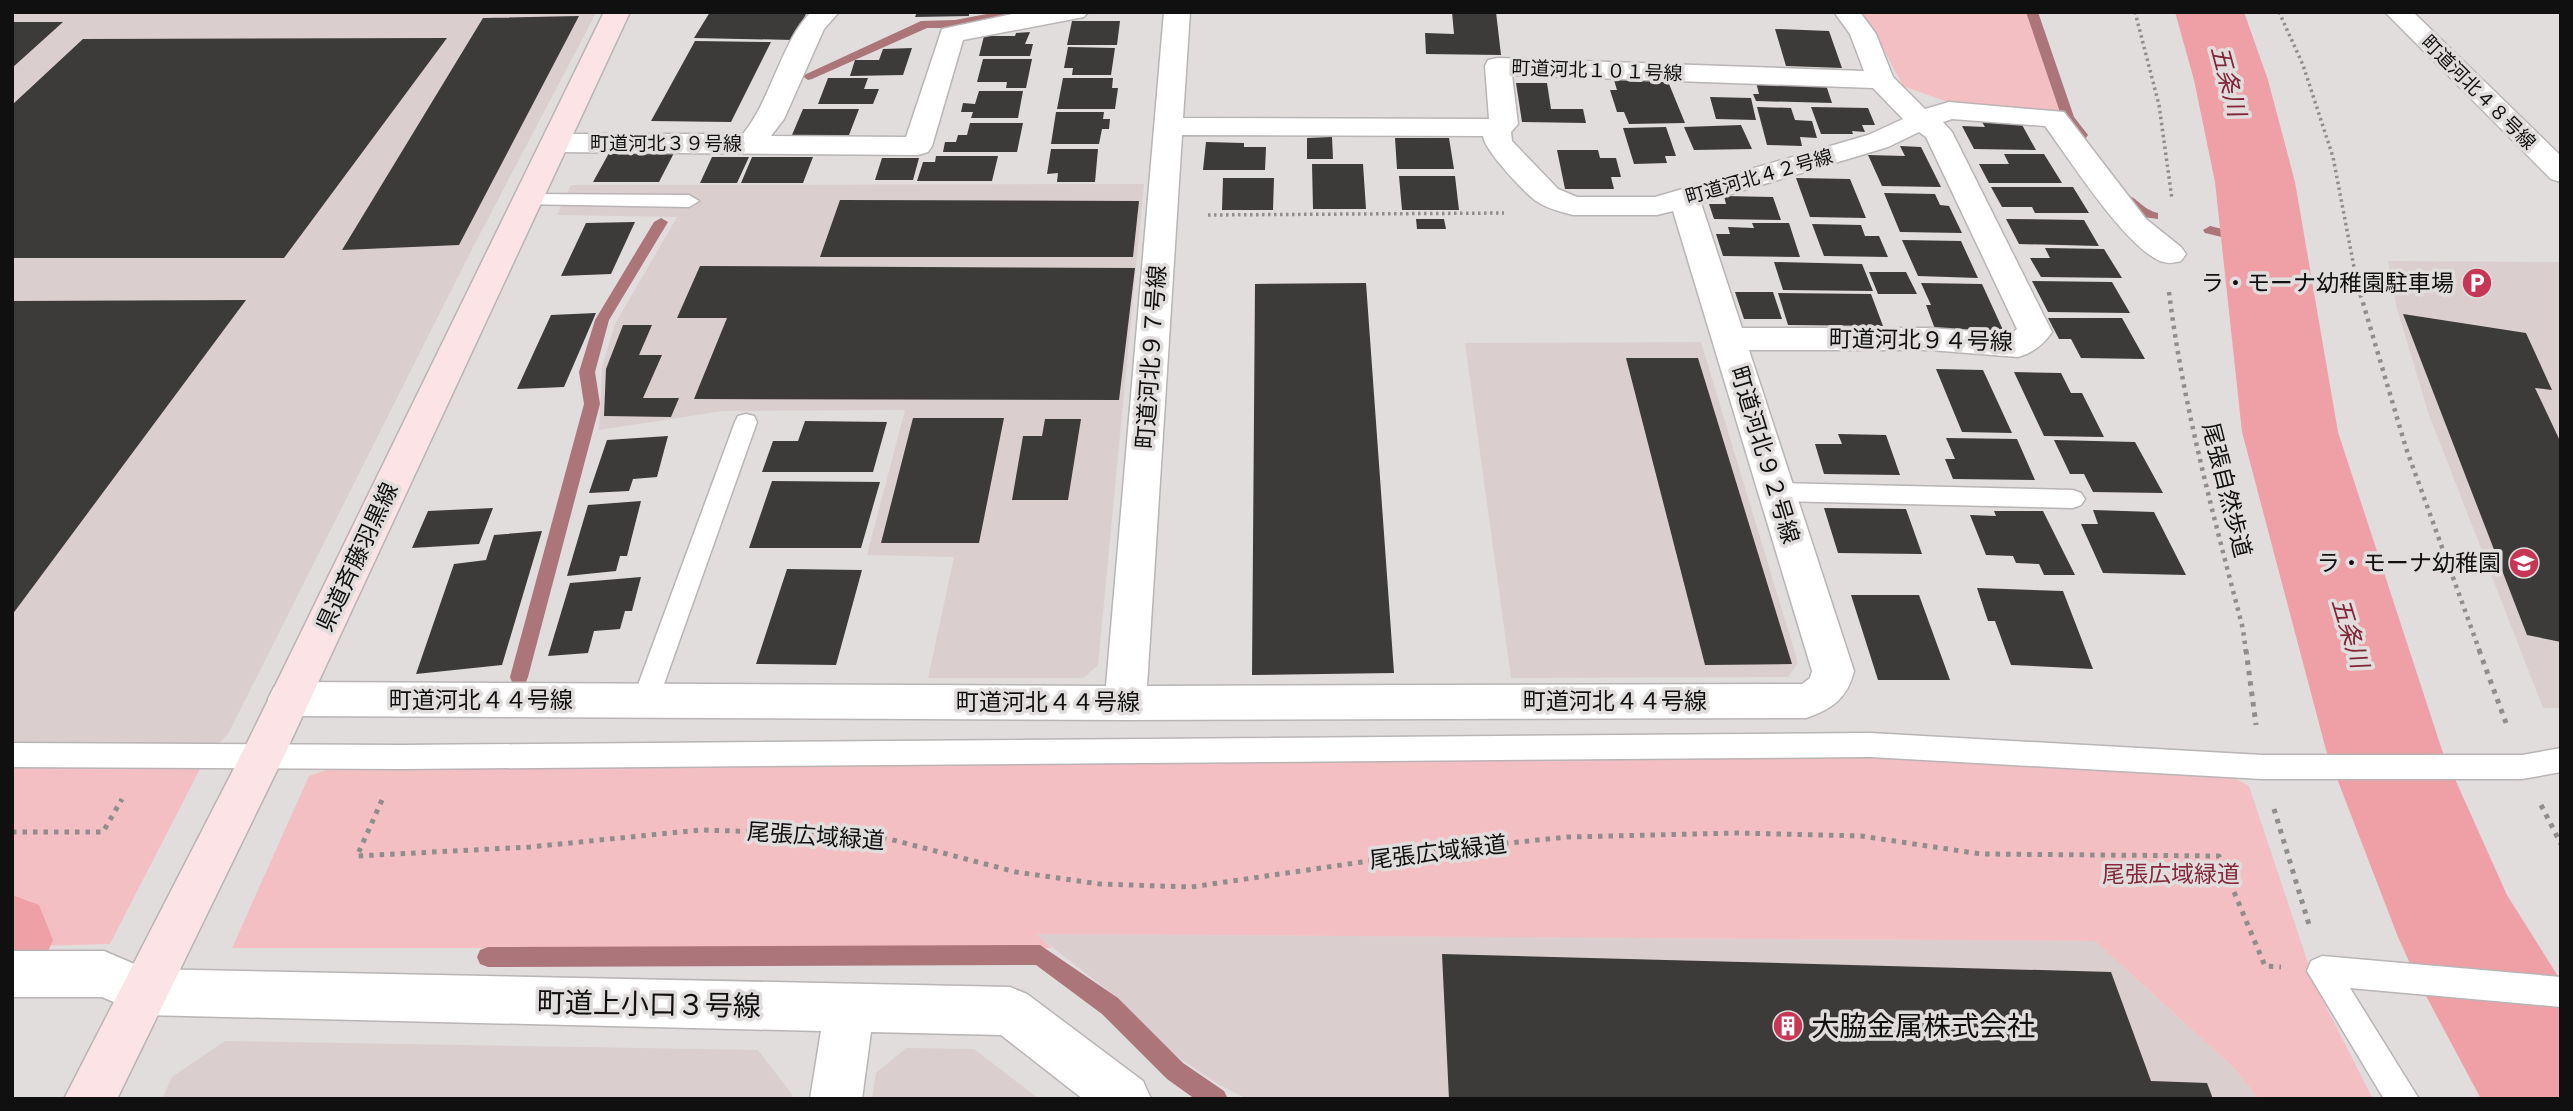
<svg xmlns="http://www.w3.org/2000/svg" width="2573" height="1111" font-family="'Sofia Sans Condensed','Noto Sans JP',sans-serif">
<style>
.built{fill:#dbcecf}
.green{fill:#f4bfc3}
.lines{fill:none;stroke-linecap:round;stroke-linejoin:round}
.stream{fill:#ac757a;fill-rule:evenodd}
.canal{fill:#efa0a7;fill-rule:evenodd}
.river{fill:#efa0a7;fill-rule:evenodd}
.building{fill:#3d3a3a}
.service-casing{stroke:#b9b4b5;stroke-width:3}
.minor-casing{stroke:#b9b4b5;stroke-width:3}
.secondary-casing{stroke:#b9b4b5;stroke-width:3}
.path-far2{stroke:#908d8d;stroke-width:3.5;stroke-dasharray:2.5 3.5;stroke-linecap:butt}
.path-far1{stroke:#908d8d;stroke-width:4.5;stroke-dasharray:3.5 5;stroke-linecap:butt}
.path{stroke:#908d8d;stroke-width:5;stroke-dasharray:4.5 6;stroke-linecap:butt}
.service{fill:#fff;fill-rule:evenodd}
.minor{fill:#fff;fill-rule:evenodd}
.secondary{fill:#fce4e6;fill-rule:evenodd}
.labels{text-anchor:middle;stroke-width:7;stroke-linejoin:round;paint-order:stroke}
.far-street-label{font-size:19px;fill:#111010;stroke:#e1dddd}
.poi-label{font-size:23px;fill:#111010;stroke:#e1dddd;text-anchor:end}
.street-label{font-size:23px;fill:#111010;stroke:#e1dddd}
.park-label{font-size:23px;fill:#85293a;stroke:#e1dddd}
.water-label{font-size:24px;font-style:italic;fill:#812537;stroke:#e1dddd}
.near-street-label{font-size:28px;fill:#111010;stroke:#e1dddd}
.near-poi-label{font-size:28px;fill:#111010;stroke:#e1dddd;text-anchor:start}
</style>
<rect width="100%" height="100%" fill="#e1dddd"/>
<path class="built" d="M12,13h584l-126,240 -242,481 -12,13h-204z
M1144,184l-46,481 -15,13h-155l26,-121 -87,-2 38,-145 -182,1 -124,19 3,-63 13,-43 62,-107 -120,-2 14,-30z
M2388,261l173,1v446h-18l-115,-296 -32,-107z
M1701,342l97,321 -10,14 -277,1 -46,-335z
M1035,934l1060,7 138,126 26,32h-1012l-27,-14 -38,-25 -26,-21 -38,-41z
M225,1041l533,9 34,44v5h-630l10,-22z
M906,1048l68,1 65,50h-167l4,-26z"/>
<path class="green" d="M1858,12h170l33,99 -116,-10 -42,-15 -26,-49z
M1967,756l62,8 206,14 14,8 67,201 57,112h-114l-26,-32 -138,-126 -1059,-7 16,14h-820l77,-172 20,-7z
M202,765l-92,179 -76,2 -2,-11h-20v-168z"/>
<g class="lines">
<path class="stream" d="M997,12h25l-67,16h-28l-115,51 -4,1 -6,-4 119,-55 34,-1z
M2026,12h12l36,105 14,18 -2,3h-10l-14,-20z
M2125,194c13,4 17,15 33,19v6l-23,-3 -17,-18z
M661,218l7,4 -59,98 -14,52 5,32 -72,273 -2,5 -7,3 -7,-3 -2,-5 74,-273 -5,-32 16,-52 59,-98z
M2210,226l58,14 2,3 -7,4 -58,-14 -2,-3z
M1040,945l78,53 65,65 41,28 4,8h-33l-28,-20 -65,-65 -66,-49 -548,2 -8,-3 -3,-7 3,-7 8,-3z"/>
<path class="canal" d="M12,895l27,10 14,35 -11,25 -27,10h-3z"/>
<path class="river" d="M2175,12h69l24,68 27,102 43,250 104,318 65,145 54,86v118h-80l-64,-120 -19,-42 -72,-187 -84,-318 -27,-250 -21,-102z"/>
</g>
<path class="building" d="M710,12h97l-14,28 -99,-2z
M917,12h52v4l-54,1z
M1452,12h44l5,43 -75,-1 -1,-21 29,1z
M579,16l-120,229 -117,5 141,-232z
M1072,21h48l-3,24h-50z
M12,22h51l-51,46z
M1775,29l54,2 13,37 -56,-2z
M1030,32l-5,12h8l-3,12h-51l5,-20h31l1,-3z
M447,38l-163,220h-272v-153l71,-66z
M695,41l76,1 -40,80 -80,-1z
M1068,47l47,1 -4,27h-39l1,-7h-9z
M912,48l-9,27 -53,1 5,-16h24l4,-11z
M983,59h49l-6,29h-20l1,-6h-30z
M828,78h40l-4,11h15l-6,15h-55z
M1063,78h50l-1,10h6l-3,21h-58z
M1667,79l18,44 -56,1 -5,-12h-7l-7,-22h7l-3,-10z
M1756,82l70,3 6,18 -76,-2 -3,-7h6z
M1516,83h31l4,26h32l3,14 -64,-1z
M979,91h44l-5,27h-47l2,-6h-12l2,-9 12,1z
M1710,97l41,1 5,22 -40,-1z
M1757,107l34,1 4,12 17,1 5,17 -17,-1 2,9 -35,-1z
M1811,107l57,1 7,17h-13l3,7 -13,-1 1,3h-32z
M803,109h56l-10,26h-57z
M1056,112h48l-1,7h7l-1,10h-7l-3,15h-48z
M1982,122l39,1 15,27 -62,-1 -12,-23 23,1z
M970,123h53l-6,29h-74l2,-10h11l2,-7h9z
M1741,125l11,24 -58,1 -10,-23z
M1666,127l10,29h-11l2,7 -33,1 -11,-36z
M1332,137l1,22h-26v-21z
M1395,138h54l5,31h-57z
M1206,142l38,1v4h22l-1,23h-62z
M1900,146l21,1 20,40 -59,-1 -14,-31 37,1z
M1051,149h47l-3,33h-38l1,-9 -11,1z
M1557,150h41l2,8h16l5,19h-10l3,12h-49z
M609,153h65l-15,29h-66z
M2004,154h40l18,29h-73l-10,-19h30z
M936,156h62l-6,25h-75l6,-19h12z
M712,157h37l-12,26h-37z
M752,157h61l-10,26h-62z
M882,158h37l-6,22h-38z
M1312,164h51l3,45h-53z
M1399,176h56l4,34h-57z
M1223,178h51l-1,32h-51z
M1796,178l54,1 16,39 -56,-1z
M1991,187h82l16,26h-54l-3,-6h-30z
M1884,193l51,1 5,11 9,1 13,27 -62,-1z
M1724,196l49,1 8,23 -67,-1 -5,-15h17z
M840,200l299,1 -6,56h-313z
M1416,219h28l2,10h-29z
M2006,219l78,1 15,26 -80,-2z
M635,222l-24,52 -50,2 25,-53z
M1752,223h37l11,34 -77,-1 -7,-22h14l-2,-7 26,1z
M1812,224l49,1 4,11h14l9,21 -64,-1z
M1902,240l59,1 17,37 -60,-2z
M2045,248l59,1 18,29 -81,-1 -11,-19h20z
M1774,262l88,2 11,27 -90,-1z
M700,266l435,2 -16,132 -425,-1 33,-81h-50z
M1869,272h37l11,22h-39z
M2032,281l80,1 18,31 -82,-1z
M1366,283l28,390 -142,2 3,-391z
M1921,283l61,1 21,46 -68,-1 -9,-24h5z
M1735,292h38l9,27h-38z
M1778,293l93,1 12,32 -95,-1z
M246,300l-234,315v-314z
M596,313l-32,74 -47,2 34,-74z
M2403,314l123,19 26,57 -17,-2 26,55v199l-34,-7z
M2048,318h74l23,41 -64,-1 -10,-19h-12z
M623,325h29l-13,30h23l-19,43h36l-8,19 -67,-1 2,-47z
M1626,358h72l94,306 -87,1z
M1936,369l47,1 29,63 -50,-1z
M2014,372l47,1 10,20h11l22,44 -60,-1z
M913,418h91l-25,125h-98z
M1045,419h36l-13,81h-56l11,-64h19z
M805,421l82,1 -14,50h-111l11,-31h25z
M1838,434l48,1 14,40 -76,-1 -9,-30h27z
M668,436l-11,41 -24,2 -4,12 -40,2 18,-53z
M1946,438l71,1 18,41 -82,-1 -8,-20h10z
M2054,440l81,2 28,51 -70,-1 -9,-18h-14z
M772,481l108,1 -19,66h-112z
M641,501l-14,55h-7l-4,15 -49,5 21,-71z
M493,508l-14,36 -67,4 16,-37z
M1824,508l82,1 16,45 -84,-1z
M2093,510l61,2 32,63 -83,-2 -22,-49h17z
M1994,511h49l32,64h-31l-5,-11 -23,-1 -3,-7 -27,-1 -16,-40 26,1z
M542,531l-40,134 -86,9 38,-110 32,-4 8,-25z
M787,569l75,1 -26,95 -80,-1z
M641,577l-9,34h-7l-5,18 -26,2 -6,22 -40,3 22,-73z
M1977,588l86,3 30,78 -82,-4 -16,-44h-7z
M1851,595h68l31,85h-72z
M1442,954l669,18 40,109 56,2 6,16h-764z"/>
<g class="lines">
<g class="service-casing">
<path id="service" d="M526,194l163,1 10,6 -10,6 -170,-3 -3,-4 3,-4z
M746,414l8,2 3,6 -99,279 -4,8 -9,3 -9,-3 -4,-8 103,-279 3,-6z
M1777,483l296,7 8,3 4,6 -4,6 -8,3 -296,-7 -8,-3 -4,-6 4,-6z
M1870,733l392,22h260l39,-7v24l-39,7h-260l-392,-22 -1468,12 -390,-2v-24l390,2z
M2322,956l239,21v30l-211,-19 69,111h-35l-77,-128 4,-10z"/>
</g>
<g class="minor-casing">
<path id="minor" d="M811,12h28l-15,17 -40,90 -13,17 135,1 36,-108 80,-17h66l-4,5 -121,23 -31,106 -4,6 -10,3 -364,-3 -10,-3 -4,-6 4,-6 10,-3h189c29,-36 38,-92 68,-122z
M1164,12h26l-7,106 306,1 -4,-53 3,-6 10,-2 366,13 -14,-37 -16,-22h26l16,22 17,43 32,32 24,-7 115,10 82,107 35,28 5,7 -5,7c-7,2 -13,3 -21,0 -36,-16 -90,-101 -115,-135l-93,-7 -9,3 9,10 100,200c-9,13 -19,21 -34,25l-88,-7h-181l105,321c-7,28 -22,38 -48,47l-681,2 -836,-4 -15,-5 -6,-12 6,-12 15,-5 817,4zM1512,75l361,13 30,31 -35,16 -213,62h-78l-19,-8 -46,-48 -1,-9 7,-8zM1919,132l7,5 91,192 -6,5 -81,-6h-188l-41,-125 187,-56zM1182,135l301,1c1,14 41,56 53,65 10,7 25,11 37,14h84l16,-4 139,460 -2,7 -8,6 -655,2z
M2385,12h28l148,144v26l-10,-3z
M12,951h92l42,18 864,18 17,7 116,87 8,18h-68l-82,-64 -130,-3 -9,67h-52l11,-68 -677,-16 -42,-18h-90z"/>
</g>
<g class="secondary-casing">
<path id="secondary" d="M604,12h26l-346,744 -167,343h-53l183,-356z"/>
</g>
<path class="path-far2" d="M2135,12l24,93 13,94
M2279,12l24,53 30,92 25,131
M1208,215l296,-2"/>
<path class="path-far1" d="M2358,286l48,162 74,204
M2169,292c14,114 45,225 74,337l3,23"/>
<path class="path" d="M2246,650l10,75
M2479,650l27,73
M382,800l-25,56 173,-9 170,-17 174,5 142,37 84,12 91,3 260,-38 116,-12 169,-4 125,3 120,18 238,2 46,110 16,1
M2541,805l20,39
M2274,809l36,119
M12,832h91l19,-33"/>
<use href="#service" class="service"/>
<use href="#minor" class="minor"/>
<use href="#secondary" class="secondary"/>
</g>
<defs>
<g id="parking-disc" transform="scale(1.575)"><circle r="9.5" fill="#c73755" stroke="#e1dddd"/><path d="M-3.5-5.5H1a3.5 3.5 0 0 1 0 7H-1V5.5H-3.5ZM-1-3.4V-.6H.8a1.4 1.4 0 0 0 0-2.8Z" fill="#fff"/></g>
<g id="school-disc" transform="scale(1.575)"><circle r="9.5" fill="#c73755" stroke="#e1dddd"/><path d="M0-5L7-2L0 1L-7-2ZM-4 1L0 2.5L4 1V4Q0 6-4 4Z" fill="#fff"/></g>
<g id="building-disc" transform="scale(1.575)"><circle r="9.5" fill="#c73755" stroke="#e1dddd"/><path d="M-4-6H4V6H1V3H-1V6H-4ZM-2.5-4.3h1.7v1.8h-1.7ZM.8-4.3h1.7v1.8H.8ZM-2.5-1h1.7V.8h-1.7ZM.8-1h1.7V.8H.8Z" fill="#fff"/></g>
</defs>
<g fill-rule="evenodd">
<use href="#parking-disc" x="2477" y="283"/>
<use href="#school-disc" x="2524" y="563"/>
<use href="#building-disc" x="1788" y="1026"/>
</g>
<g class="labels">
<g class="far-street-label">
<text transform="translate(1597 70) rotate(2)" y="7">町道河北１０１号線</text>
<text transform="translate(2479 92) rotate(45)" y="7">町道河北４８号線</text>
<text x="666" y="150">町道河北３９号線</text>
<text transform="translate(1759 176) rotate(-16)" y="7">町道河北４２号線</text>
</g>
<g class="poi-label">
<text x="2454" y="291">ラ・モーナ幼稚園駐車場</text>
<text x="2501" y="571">ラ・モーナ幼稚園</text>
</g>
<g class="street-label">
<text transform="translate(1921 340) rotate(1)" y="8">町道河北９４号線</text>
<text transform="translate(1151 357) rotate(-86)" y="8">町道河北９７号線</text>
<text transform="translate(1765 455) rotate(73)" y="8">町道河北９２号線</text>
<text transform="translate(2227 490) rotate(76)" y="8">尾張自然歩道</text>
<text transform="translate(357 557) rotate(-65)" y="8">県道斉藤羽黒線</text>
<text x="481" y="708">町道河北４４号線</text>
<text x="1615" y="709">町道河北４４号線</text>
<text x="1048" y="710">町道河北４４号線</text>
<text transform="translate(816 836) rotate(4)" y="8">尾張広域緑道</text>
<text transform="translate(1438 852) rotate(-7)" y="8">尾張広域緑道</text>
</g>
<g class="park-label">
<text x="2171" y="882">尾張広域緑道</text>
</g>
<g class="water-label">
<text transform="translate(2228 81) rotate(75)" y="8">五条川</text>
<text transform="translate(2350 633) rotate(73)" y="8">五条川</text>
</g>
<g class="near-street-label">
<text transform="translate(649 1004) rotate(1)" y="10">町道上小口３号線</text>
</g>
<g class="near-poi-label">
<text x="1811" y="1036">大脇金属株式会社</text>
</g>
</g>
<rect width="2573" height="1111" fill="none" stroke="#111010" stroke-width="28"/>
</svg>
